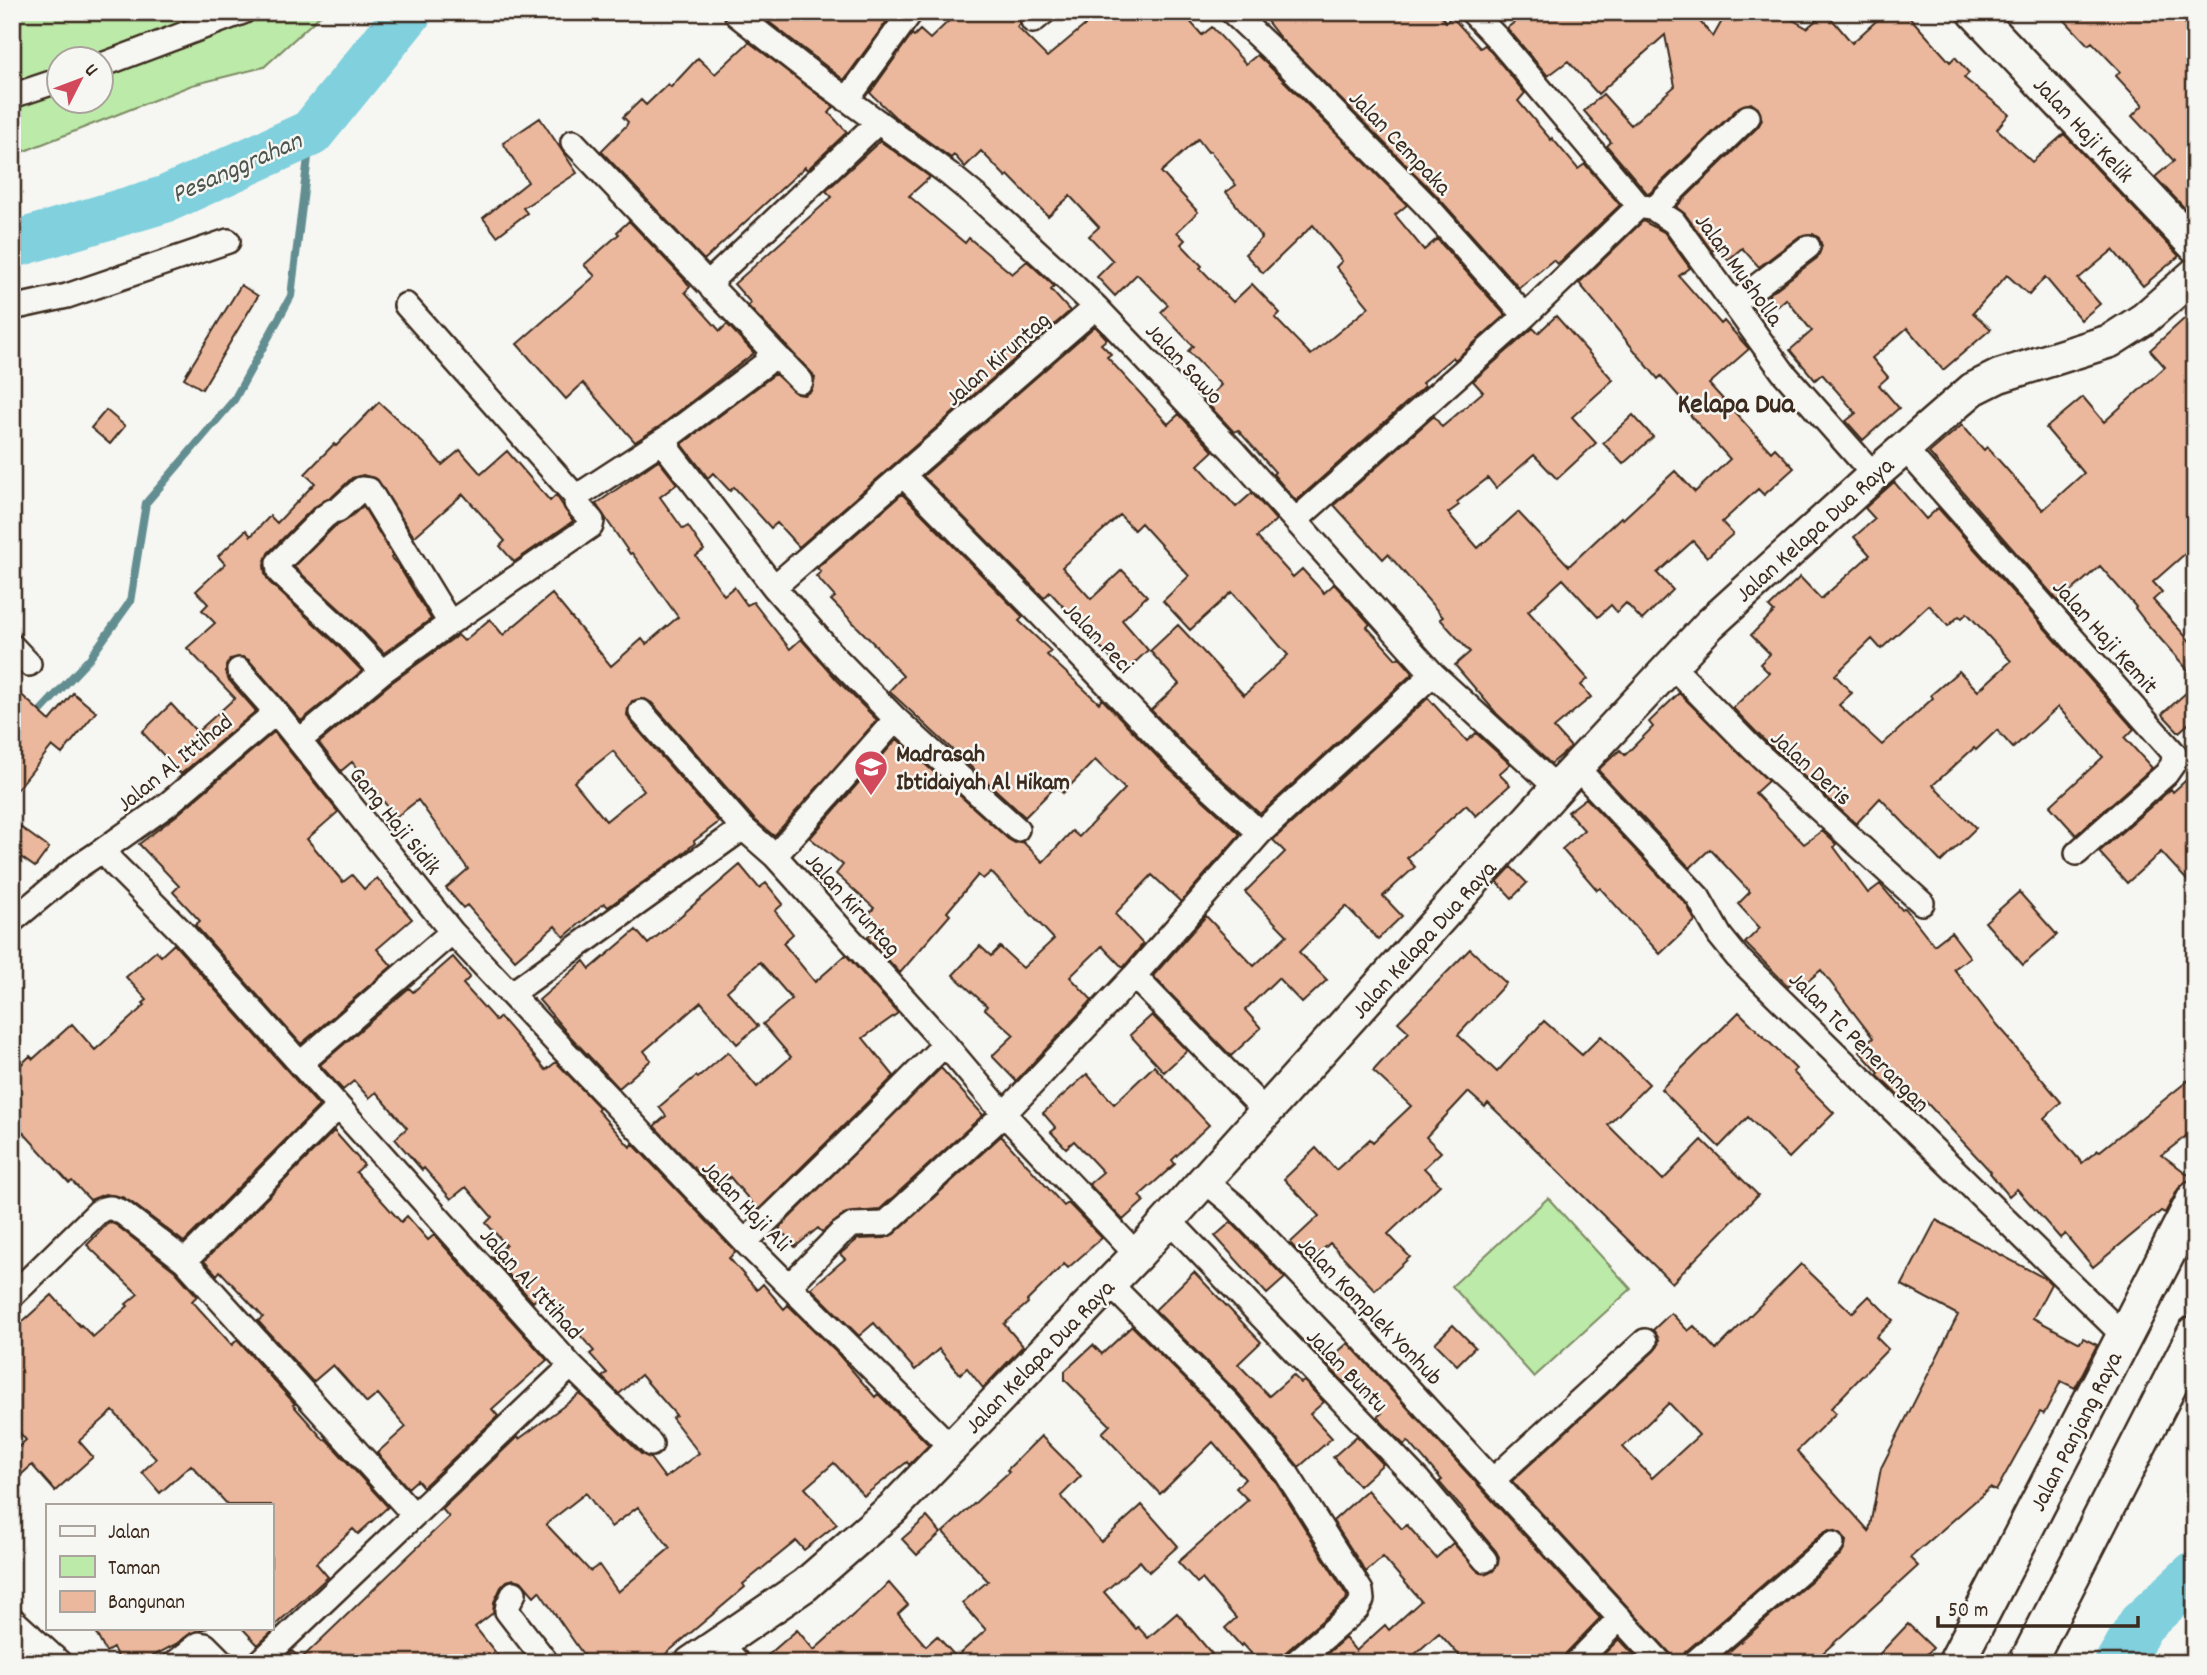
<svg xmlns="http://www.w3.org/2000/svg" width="2207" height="1675" font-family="Dekko,sans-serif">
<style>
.green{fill:#bceaa8;stroke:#7c8a63;stroke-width:2;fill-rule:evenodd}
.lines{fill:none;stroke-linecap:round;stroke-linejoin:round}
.stream{stroke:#648e91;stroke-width:8}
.river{stroke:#80d0dd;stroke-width:47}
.building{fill:#ebb89d;stroke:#3b2a1e;stroke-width:2;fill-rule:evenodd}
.street-casing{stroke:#3b2a1e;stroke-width:28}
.secondary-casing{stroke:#3b2a1e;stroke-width:37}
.primary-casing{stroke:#3b2a1e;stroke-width:40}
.street{stroke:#f6f6f2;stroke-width:23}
.secondary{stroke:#f6f6f2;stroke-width:32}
.primary{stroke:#f6f6f2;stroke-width:35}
.labels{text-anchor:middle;stroke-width:5;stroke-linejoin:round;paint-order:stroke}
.street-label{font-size:24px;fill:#3b2a1e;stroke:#f6f6f2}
.poi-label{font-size:24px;font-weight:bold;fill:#3b2a1e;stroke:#f6f6f2;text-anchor:start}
.water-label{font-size:26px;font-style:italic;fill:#4c544e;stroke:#f6f6f2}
.quarter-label{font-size:28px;font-weight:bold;fill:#3b2a1e;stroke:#f6f6f2}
</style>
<rect width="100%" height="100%" fill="#f6f6f2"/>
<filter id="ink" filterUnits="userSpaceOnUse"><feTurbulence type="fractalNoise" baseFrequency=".0143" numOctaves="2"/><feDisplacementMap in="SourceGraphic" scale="14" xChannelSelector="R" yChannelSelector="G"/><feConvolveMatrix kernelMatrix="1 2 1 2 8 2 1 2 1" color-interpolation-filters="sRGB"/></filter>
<g filter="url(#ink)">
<path class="green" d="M12,12h312l-60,55 -72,18 -180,71zM60,60h42v42h-42z
M1548,1198l83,91 -97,88 -82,-91z"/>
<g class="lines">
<path class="stream" d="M34,718l56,-60 40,-56 16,-99 88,-103 57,-104 20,-163"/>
<path class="river" d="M12,245l154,-46 145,-66 98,-121
M2118,1663l23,-39 54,-50"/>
</g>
<path class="building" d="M780,12h111l1,2 -48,66 -75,-58z
M958,12h65l-3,5v7l-3,3 30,30 54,-45h81l20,23 10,-8 34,37 11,-9 14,13 136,137 -12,10 29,35 13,-11 68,76 -50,45 -2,-3 -31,26 3,3 -129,115 -23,-27 2,-2 -37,-42 -4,2 -29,-31 16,-16 -33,-34 5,-5 -32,-34 7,-7 -31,-31 -22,22 -18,-19 16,-16 -24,-25 10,-9 -29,-31 -22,20 -40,-41 -2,2 -25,-26 -16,16 -11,-12 -3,3 -56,-41 -25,-24 42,-59 2,2 6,-6 10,9zM1198,139l10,13 2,-1 26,34 -10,7 36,46 -17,16 18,19 50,-48 29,36 -6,6 33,40 -58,48 -36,-37 5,-5 -28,-29 -19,18 -33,-34 2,-2 -21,-22 4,-4 -8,-8 21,-20 -37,-40z
M1260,12h178l8,10 6,-5 28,31 5,-3 2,2 38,46 -7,8 33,39 1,-2 26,31 7,-5 35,41 -59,56 -4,3 -4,-4 -34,28 -83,-93 -156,-157z
M1528,12h164l21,25 14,-25h52l28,16 19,-16 26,31 34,-31h19l45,50 5,-5 14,16 -5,5 45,36 -12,15 35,33 32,-28 115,122 -36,30 -30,-36 -35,29 22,25 -19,16 -36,-43 -16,18 -22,-20 -34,38 18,16 -48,41 -36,-42 -35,30 16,19 -9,8 20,23 -36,32 -17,-19 10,-8 -34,-39 -7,6 -25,-30 22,-19 -26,-32 -8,7 -10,-11 49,-37 5,-12 -3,-8 -6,-4 -13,2 -41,31 -17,-19 -14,12 -11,-13 -5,4 -27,-37 -9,-7 82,-80 4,-7 -4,-12 -7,-5 -12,4 -90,87 -2,-1 -40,-47 4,-4 -27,-31 19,-17 28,31 44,-39 -10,-51 -67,59 -30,-33 -20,15 -41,-48z
M2057,12h118l20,22v185l-40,-42 19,-16 -42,-45 11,-11 -27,-29 4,-5 -28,-29 -4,3z
M749,42l85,65 -5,6 18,19 -40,38 -2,-3 -101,93 -103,-109 25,-25 2,-4 -5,-5 18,-17 5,5 22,-21 3,3 27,-29 17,16z
M540,118l37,55 -54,35 4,5 -30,23 -14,-18 45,-36 -25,-39z
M880,141l50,36 -21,19 56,47 4,-5 43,36 15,-13 27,25 -3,4 19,21 -271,236 -22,-24 -6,5 -37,-41 -4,4 -17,-18 -5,5 -26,-34 93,-70 22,20 7,1 7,-4 4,-13 -4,-6 -63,-66 3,-3 -17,-19 98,-87 -6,-6z
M629,221l55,58 6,8 -5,5 35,39 7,-7 27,29 -94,73 -25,16 -52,-59 -17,16 -49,-55 78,-68 -11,-11 35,-31 -2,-2z
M1643,221l21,11 26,36 -11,8 42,48 3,-3 25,28 -40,35 62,68 4,-4 19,20 -30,27 -6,-6 -36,33 11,12 -26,23 -14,-16 -36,32 16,17 -31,30 -16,-17 -9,9 -6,-7 -13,12 -35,-38 -35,32 60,68 -7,6 10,12 -37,31 17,19 -20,17 -54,-50 -42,-49 15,-13 -30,-33 3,-2 -55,-63 -5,5 -49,-54 100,-89 8,11 41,-35 -10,-11 60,-53 5,5 18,-17 57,64 -41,37 24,26 -39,36 -23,-24 -38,33 -8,-10 -31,24 2,3 -11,8 30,35 40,-36 51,54 52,-49 2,2 52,-48 20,21 35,-33 -40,-44 3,-3 -32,-36 -3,3 -79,-96z
M241,285l17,11 -56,93 -18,-11z
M2195,309v236l-42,37 9,10 -9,8 42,47v31l-46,-52 -14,-18 1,-1 -36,-41 -41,36 -130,-149 33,-28 22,25 3,-3 56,63 41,-37 -38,-45 37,-31 21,25 61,-55 -15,-17z
M1095,326l12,13 -6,5 10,10 -4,3 61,67 11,-10 34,37 -15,14 38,42 16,-14 24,27 -19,17 36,40 9,-8 22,24 10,-9 36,40 -3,3 29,32 3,-2 14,16 -153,141 -73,-67 -36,-37 28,-26 -29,-33 28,-26 66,70 44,-40 -56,-63 -42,38 -27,-29 26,-25 -48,-53 -7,7 -14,-15 -58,52 29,32 31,-29 25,26 -25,24 26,30 -24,23 -74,-81 -6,6 -121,-122z
M379,402l46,43 17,20 18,-15 21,24 26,-23 43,50 6,-6 17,26 -59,41 -14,-16 5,-5 -42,-47 -49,43 -37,-58 -14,-4 -11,3 -20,19 -18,10 -46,46 -4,12 1,9 4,8 68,63 25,26 -61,50 -52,-61 -6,-3 -13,2 -4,7 2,13 28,32 -75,63 -39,-42 29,-28 26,28 38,-34 -48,-50 28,-25 -13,-13 6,-6 -12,-13 29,-27 -7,-8 28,-26 5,6 19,-20 7,7 38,-40 -10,-9 29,-30 2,2z
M106,410l19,16 -15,18 -19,-16z
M1633,415l20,22 -30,27 -20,-21z
M658,460l19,24 -17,13 23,32 5,-3 16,24 -8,6 28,39 10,-8 13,18 6,-3 37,47 11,-10 36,41 40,40 -103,116 -19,-16 -103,-117 -7,-4 -13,2 -4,7 -1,7 3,6 89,101 -25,19 1,2 -15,13 -72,51 -4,-4 -40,34 -9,-11 -40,34 -48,-55 -4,3 -17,-20 22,-19 -50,-69 -22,17 -44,-55 -11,9 -22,-28 72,-60 67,-48 6,6 26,-22 13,16 49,-41 59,72 31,-27 4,5 32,-27 -46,-64 -2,1 -34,-50zM613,751l31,39 -38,31 -32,-39z
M1894,482l32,37 12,-11 196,221 -9,9 27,30 -76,67 -26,-29 53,-49 -45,-50 -45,41 -16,-18 -21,20 -2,-2 -41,37 43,43 -35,34 -61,-64 -24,26 -94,-86 -29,-30 36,-35 -9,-9 10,-10 -19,-19 23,-23 -5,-5 31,-30 21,22 49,-44 -16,-18 21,-18 -10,-11zM1929,605l19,21 11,-10 3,2 5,-5 44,48 -33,30 -19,-20 -28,24 2,3 -51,47 -43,-40 13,-12 -17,-18 37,-36 9,10z
M902,494l121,123 -4,4 32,30 -4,4 52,48 3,-4 65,68 73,67 -59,68 -29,-27 -37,39 28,30 -20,24 -21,-22 -32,31 22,23 -76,81 -24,-25 22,-21 -29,-26 2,-3 -34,-31 27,-29 11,10 9,-9 23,21 31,-29 -63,-67 -8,7 -5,-4 -31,37 3,3 -50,58 -33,-36 12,-10 -12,-11 7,-8 -38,-34 7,-9 -33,-27 87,-99 111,100 7,4 8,-1 20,20 29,-31 7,6 46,-48 -30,-29 -32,33 -7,-7 -31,31 -136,-126 14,-15 -26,-29 -46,-47 4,-3 -19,-21 5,-4 -4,-4z
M363,506l30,50 -2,2 7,7 33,54 -47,34 -27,-28 -63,-58 39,-39 14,-8z
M2195,685v33l-16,14 -17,-18z
M12,686l38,35 23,-28 23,19 -34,42 -10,-8 -40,50z
M1679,693l89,88 -13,12 49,51 18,-13 14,13 -2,3 34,46 12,-9 22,26 3,-2 29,37 17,-13 19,25 -16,12 40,52 16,18 -1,1 52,62 -17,16 38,45 16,-13 2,1 95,-76v54l-33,26 32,24 -9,3 -7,7 -13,24 -4,-2 -68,56 -28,-33 -5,4 -43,-49 -8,7 -19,-23 1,-1 -65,-70 -11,10 -38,-37 2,-2 -20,-22 14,-13 -52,-68 -19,16 -6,-7 -8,7 -43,-43 15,-15 -22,-24 12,-12 -40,-43 -20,19 -92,-98 22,-20 5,5 28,-28 -4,-5z
M1428,698l39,43 9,-8 34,31 -11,10 11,11 -34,31 -10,-11 -59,53 8,9 -32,29 19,20 -24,23 -32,-33 -47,46 28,28 -25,23 -24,-25 -33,32 16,18 -30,28 -78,-80 53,-60 48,50 33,-31 -42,-43 40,-40 -12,-12z
M274,732l64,80 -31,27 36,43 9,-7 12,14 13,-11 35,41 -35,30 15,17 -91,78 -106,-119 5,-4 -27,-29 6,-6 -40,-42 38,-29z
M2195,772v117l-34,-37 -34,31 -28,-31 72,-63 2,3z
M1586,798l101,107 8,16 -35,33 -60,-66 -3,2 -35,-41 22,-19 -16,-18z
M12,821l37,27 -14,19 -23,-16z
M740,865l19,23 7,-5 17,21 -8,7 18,23 -10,9 32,39 31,-27 52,58 -35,25 31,38 -136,134 -28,-33 -15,13 -61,-64 12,-10 -7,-9 37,-31 2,2 30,-26 29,35 34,-30 -28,-33 29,-25 -32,-37 -33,29 31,35 -21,18 -36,-42 -57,49 7,9 -32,28 -50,-53 -30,-35 45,-39 6,8 46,-39 12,14z
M1511,867l16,16 -15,15 -15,-16z
M2019,892l38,43 -34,30 -38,-43z
M174,944l145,162 -135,136 -53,-40 -9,-5 -17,-3 -15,6 -18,-19 -3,2 -57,-63v-47l18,-17 3,3 39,-35 23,26 50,-45 -2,-2 4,-3 -21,-23 30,-26 5,5z
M1470,949l36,34 -48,52 39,37 47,-51 38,34 19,-19 48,48 -41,41 55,55 39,-40 56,55 -86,88 -156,-153 -28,-27 -3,4 -17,-15 -42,45 15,15 -17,16 16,17 -52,49 22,23 -35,33 -45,-47 -18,17 -3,-3 -3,3 -16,-17 29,-27 -35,-37 32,-31 20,22 34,-31 3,3 38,-36 -38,-35 36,-39 -11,-10z
M453,957l17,20 -7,7 33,37 4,-4 46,53 10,-8 44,46 -3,2 33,37 3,-3 103,108 -7,6 28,32 6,-6 21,25 4,-4 50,49 37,43 3,-3 51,51 -20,20 -2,-3 -43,34 -30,-33 -29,25 32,36 -33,26 -8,-9 -53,43 2,3 -90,76h-66l-50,-72 -5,5 -13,-15 -7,-2 -7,2 -6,6 -7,15 -1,11 -18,14 29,36h-224l12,-12 9,8 148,-142 -7,-8 75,-72 2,2 61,-45 61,60 9,4 15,20 34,-25 -27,-35 4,-3 -35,-40 -22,19 -17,-17 5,-4 -17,-19 4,-3 -51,-58 -10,9 -40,-45 13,-12 -20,-22 6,-6 -26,-30 -15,12 -27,-31 -2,2 -27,-31 12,-11 -31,-36 -7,6 -15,-17 -11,9 -23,-25 89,-77 4,4zM586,1493l25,34 27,-20 32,41 -52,44 -19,-27 -9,6 -44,-47z
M1739,1012l57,57 -3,3 41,41 -45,45 -41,-41 -29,30 -58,-58z
M1152,1015l35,36 -23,21 -34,-37z
M1154,1066l55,59 -37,35 3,4 -36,32 5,5 -21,19 -34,-36 14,-12 -29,-31 -8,7 -15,-16 5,-4 -13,-15 44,-39 27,30z
M941,1068l42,47 -104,95 -33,3 -24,19 -4,-4 -23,19 -16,-19z
M334,1131l30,34 -8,7 45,50 6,-6 21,24 6,-5 113,125 -55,49 6,7 -75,71 -6,-7 -9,8 -31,-35 29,-26 -28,-33 -11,9 -34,-38 -20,17 -55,-61 5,-4 -43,-46 -3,4 -13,-14z
M1001,1136l63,70 4,-3 34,35 -34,30 -4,-4 -37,37 1,2 -24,21 19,22 -40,42 -16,-20 -7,6 -21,-25 -24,21 -41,-47 -15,13 -48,-48 34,-29 -5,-5 18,-15 27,-1 9,-4z
M1936,1220l110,59 5,5 -18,34 47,25 3,-5 14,7 -22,43 -14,-7 -17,33 -4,-2 -44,79 -6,-3 -80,70 8,8 -106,97h-96l125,-108 4,-7 1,-7 -4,-7 -6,-3 -7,-1 -6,3 -138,119 -5,11h-5l-4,-9 -159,-173 142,-130 4,-5 1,-7 -6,-9 18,-17 17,18 6,-5 22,24 85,-86 51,49 17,-17 24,24 -17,17 12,12 -57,59 5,5 -39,38 72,80 12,-63 77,-153 -56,-30zM1669,1403l30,32 -47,43 -29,-31z
M109,1222l7,3 59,46 22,25 -5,5 40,44 5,-5 58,64 -2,1 31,35 2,-1 62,68 -30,27 -5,-5 -37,34 12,14 -57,52v-124h-43l-37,-40 -31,28 -18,-21 14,-13 -43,-48 -34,30 14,16 -38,34 -23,-26 -20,18v-30l14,-13 -14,-16v-93l40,-36 28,31 1,-1 12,12 35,-31 -2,-2 12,-10 -51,-49z
M1231,1222l54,56 -18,16 -52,-58z
M1194,1272l67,70 -23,22 31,32 24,-21 8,8 3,-2 20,21 -14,12 22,24 -33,29 -60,-73 -84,-84z
M1453,1325l22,22 -18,18 -22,-22z
M1132,1326l87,87 57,69 71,114 -1,4 -73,63h-13l-17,-19 -2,2 -16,-18 11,-10 -34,-39 -5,4 -19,-21 70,-62 -12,-12 9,-9 -32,-37 -53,52 -58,-61 8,-8 -45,-45v-9l28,-26 9,9z
M1348,1343l252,275 -34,35 -5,10h-95l-27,-30 -34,30h-84l-2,-2 26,-23 11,13 29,-26 4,5 32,-29 -38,-44 -17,15 -33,-51 34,-31 35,39 5,-4 29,33 17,-15 27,30 7,1 6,-3 5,-7 1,-7 -3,-6 -32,-38 1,-1 -26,-30 3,-2 -34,-39 -4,4 -27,-28 5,-4 -31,-35 -6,5 -20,-20z
M1041,1436l40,40 -20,20 40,46 41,-37 36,41 -29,26 -9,-11 -36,31 32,37 2,-2 10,11 29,-25 35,41 -10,9h-443l38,-33 17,20 75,-67 19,22 -10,9 28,32 11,-10 19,21 30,-27 -24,-27 26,-22 -45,-49 66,-60 -2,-2z
M1357,1436l26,28 -24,22 -26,-29z
M927,1517l14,16 -24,22 -15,-16z
M1908,1624l25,24 -15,15h-47z
M93,1628h115l-17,5 -15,11 -36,19h-19l-8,-15 -7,4z
M242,1628h28l3,3 -15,14z
M1619,1639l23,24h-37l-5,-5z"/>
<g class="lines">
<g class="street-casing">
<path id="street" d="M1232,12l49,46 145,147 99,111
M1472,12l25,26 142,168 15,3 20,13 109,150 91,103
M737,15l74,58 138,101 33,27 71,65 43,41 137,144 200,223 124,114
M1033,21l11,-9
M102,65l141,-53
M12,96l48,-16
M847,100l64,-88
M573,142l198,208 -6,14 -97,73 1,14 105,136 60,69 62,63 -121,137
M1654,209l94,-92
M712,289l4,-13 162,-154
M1735,303l73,-56
M406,305l170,192
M12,308l55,-12 161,-55
M771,350l30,31
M1904,448l270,305 -1,11 -7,10 -89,79
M903,475l137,139 137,143 83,76
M1296,520l229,-204 114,-110
M774,587l322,-280
M12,646l17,18
M1670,664l82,84 170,155
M239,670l37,42 176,220 293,310 206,205
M382,672l-35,-37 -68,-63 -1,-9 46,-46 8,-6 6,-1 23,-21 8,1 81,133
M641,712l102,116
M896,719l121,110
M299,741l83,-69 68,-49 141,-97 1,-5 -16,-18v-6l92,-60
M1576,767l122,130 22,39 17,21 387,379
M103,850l65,-46 108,-92
M12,921l64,-53 27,-18 10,13 70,70 388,433 -312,297
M1134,976l133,137
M511,994l232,-166 32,28 170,188 59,70 133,141
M300,1064l152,-132
M1205,1181l29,24 123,128 304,330
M1169,1220l250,261 66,79
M745,1242l125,-122 75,-76
M185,1261l153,-154
M1110,1284l119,120 58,70 74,117 1,9 -5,9 -62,54
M789,1286l51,-52 13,-9 32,-1 119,-110 130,-138 126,-143 173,-159
M12,1296l86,-84c10,-7 15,-4 25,1l62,48 229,254
M571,1366l80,78
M1494,1479l151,-138
M514,1593l-6,12 -1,6 40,52
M12,1619l48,44
M720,1643l18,20
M12,1652l18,-17
M175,1663l24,-19 6,1 18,18
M1576,1663l44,-45
M1694,1663l138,-119"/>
</g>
<g class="secondary-casing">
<path id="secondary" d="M1974,12l221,234
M691,1663l114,-78 88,-77 244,-253 420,-467 152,-163 165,-150 99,-86 26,-13 111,-35 34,-22 51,-45"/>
</g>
<g class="primary-casing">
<path id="primary" d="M1956,1663l239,-464
M2027,1663l168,-329"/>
</g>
<use href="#street" class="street"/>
<use href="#secondary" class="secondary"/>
<use href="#primary" class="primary"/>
</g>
</g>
<defs>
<g id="school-pin" transform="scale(1.75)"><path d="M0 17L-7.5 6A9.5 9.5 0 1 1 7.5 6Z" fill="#d1495b" stroke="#f6f6f2"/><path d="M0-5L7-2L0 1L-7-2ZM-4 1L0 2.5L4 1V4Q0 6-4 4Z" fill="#fff"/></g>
</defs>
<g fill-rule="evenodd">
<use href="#school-pin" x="871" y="767"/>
</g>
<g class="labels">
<g class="street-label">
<text transform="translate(2084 129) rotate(47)" y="8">Jalan Haji Kelik</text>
<text transform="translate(1401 142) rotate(46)" y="8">Jalan Cempaka</text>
<text transform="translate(1740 269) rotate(54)" y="8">Jalan Musholla</text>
<text transform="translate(997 358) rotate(-41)" y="8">Jalan Kiruntag</text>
<text transform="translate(1185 363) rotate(47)" y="8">Jalan Sawo</text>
<text transform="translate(1814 529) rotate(-42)" y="8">Jalan Kelapa Dua Raya</text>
<text transform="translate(2106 636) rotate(48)" y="8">Jalan Haji Kemit</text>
<text transform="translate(1099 637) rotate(46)" y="8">Jalan Peci</text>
<text transform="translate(174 762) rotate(-39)" y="8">Jalan Al Ittihad</text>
<text transform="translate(1812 767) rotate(42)" y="8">Jalan Deris</text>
<text transform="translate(396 820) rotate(51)" y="8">Gang Haji Sidik</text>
<text transform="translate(854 904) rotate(48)" y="8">Jalan Kiruntag</text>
<text transform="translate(1423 939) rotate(-48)" y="8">Jalan Kelapa Dua Raya</text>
<text transform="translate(1860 1041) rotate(45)" y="8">Jalan TC Penerangan</text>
<text transform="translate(747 1205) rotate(46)" y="8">Jalan Haji Ali</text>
<text transform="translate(532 1283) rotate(48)" y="8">Jalan Al Ittihad</text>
<text transform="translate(1371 1310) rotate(46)" y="8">Jalan Komplek Yonhub</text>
<text transform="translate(1039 1356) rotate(-46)" y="8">Jalan Kelapa Dua Raya</text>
<text transform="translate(1348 1370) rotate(46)" y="8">Jalan Buntu</text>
<text transform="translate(2075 1431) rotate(-63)" y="8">Jalan Panjang Raya</text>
</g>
<g class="poi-label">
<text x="896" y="761">Madrasah<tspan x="896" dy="28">Ibtidaiyah Al Hikam</tspan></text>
</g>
<g class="water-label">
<text transform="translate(236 166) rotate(-24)" y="9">Pesanggrahan</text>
</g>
<g class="quarter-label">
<text x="1736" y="412">Kelapa Dua</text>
</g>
</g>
<rect width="2207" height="1675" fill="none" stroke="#f6f6f2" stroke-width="42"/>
<rect x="21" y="21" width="2165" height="1633" fill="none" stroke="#3b2a1e" stroke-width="2.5" filter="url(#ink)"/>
<rect x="46" y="1504" width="228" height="126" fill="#f6f6f2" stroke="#aba49d" stroke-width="2"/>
<rect x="60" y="1526" width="35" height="10" fill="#f6f6f2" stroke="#aba49d" stroke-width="2"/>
<text x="108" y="1538" font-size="21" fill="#3b2a1e">Jalan</text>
<rect x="60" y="1556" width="35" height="21" fill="#bceaa8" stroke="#aba49d" stroke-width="2"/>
<text x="108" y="1574" font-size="21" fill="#3b2a1e">Taman</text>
<rect x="60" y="1591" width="35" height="21" fill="#ebb89d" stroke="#aba49d" stroke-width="2"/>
<text x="108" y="1608" font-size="21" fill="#3b2a1e">Bangunan</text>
<g transform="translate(80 80) rotate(48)"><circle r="33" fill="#f6f6f2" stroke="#aba49d" stroke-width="2"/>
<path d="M0-5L12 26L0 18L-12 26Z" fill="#d1495b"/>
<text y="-10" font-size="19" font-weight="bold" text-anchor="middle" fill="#3b2a1e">U</text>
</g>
<path d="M1938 1616v10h200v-10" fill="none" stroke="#3b2a1e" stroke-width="3.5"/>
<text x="1948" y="1616" font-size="21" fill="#3b2a1e" stroke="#f6f6f2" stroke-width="5" paint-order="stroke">50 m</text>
</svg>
